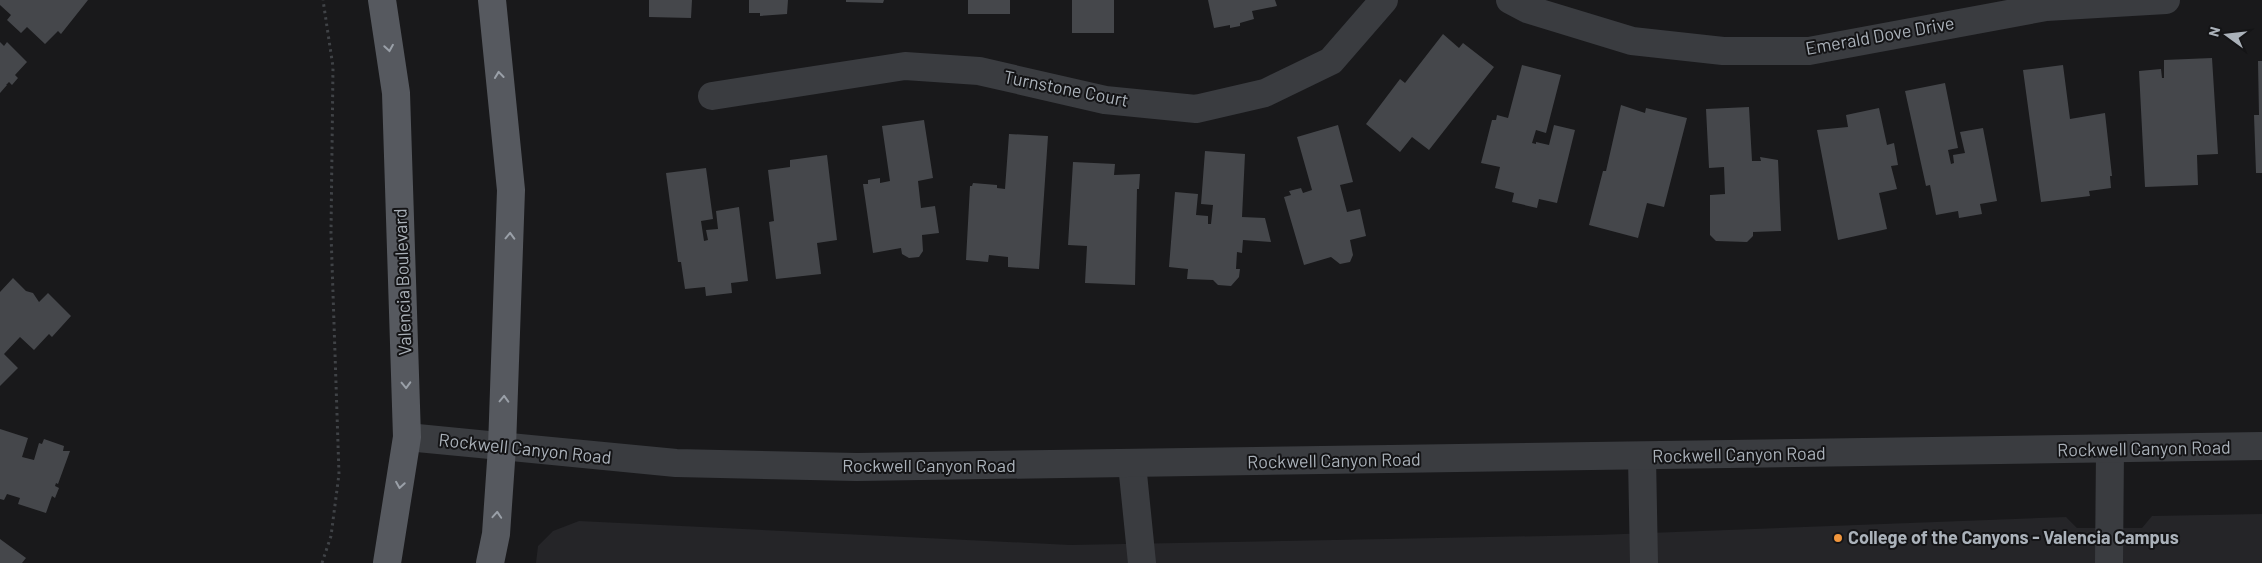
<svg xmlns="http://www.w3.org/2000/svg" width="2262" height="563" font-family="Barlow,sans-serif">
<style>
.built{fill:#252528}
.building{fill:#45474b}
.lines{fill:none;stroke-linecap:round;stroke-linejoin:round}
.path{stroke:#404347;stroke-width:3;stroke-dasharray:2.5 4;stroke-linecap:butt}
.minor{stroke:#3a3c40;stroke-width:28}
.tertiary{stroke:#3a3c40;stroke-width:28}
.primary{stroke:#56595f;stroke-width:28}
.oneway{stroke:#9aa0a8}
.poi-dot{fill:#f0953c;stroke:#141416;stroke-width:2}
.labels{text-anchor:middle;stroke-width:4;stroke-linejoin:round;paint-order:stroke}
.street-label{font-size:18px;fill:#abb2ba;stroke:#141416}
.poi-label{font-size:18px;font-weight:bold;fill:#abb2ba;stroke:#141416;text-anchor:start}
</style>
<rect width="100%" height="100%" fill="#19191b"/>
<path class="built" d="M2262,514v49h-1726l2,-17 15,-15 26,-10 491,24 527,-10 469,-18 11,11h65l10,-12z"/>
<path class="building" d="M0,0h88l-27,34 -3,-3 -13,13 -18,-17 -6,6 -14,-13 4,-5 -11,-10z
M649,0h43l-1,18 -42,-1z
M749,0h39l-1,14 -27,2v-3h-11z
M846,0h38l-1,3 -37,-1z
M968,0h42v14h-42z
M1072,0h42v33h-42z
M1208,0h67l2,6 -25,5 2,8 -14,4v3l-10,2v-3l-16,3z
M1443,34l16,14 4,-5 31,24 -65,83 -17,-13 -12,15 -34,-28 34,-45 5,4z
M0,42l4,4 3,-4 20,20 -12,13 3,3 -6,7 -3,-3 -3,3h1l-7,8z
M2212,58l6,96 -21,1 1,30 -53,2 -6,-116 22,-2 1,9h2v-18z
M2258,61h4v112h-6l-2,-58h5z
M1522,65l39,10 -15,58 -10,-3 -4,13 4,1v-2l13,3 5,-20 21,5 -18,73 -18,-4 -2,9 -25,-6 2,-9 -19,-5 5,-21 -19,-4 11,-43h4l1,-5 11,3z
M2063,65l7,54 35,-6 7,63h-2l1,12 -22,3 1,5 -49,6 -18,-132z
M1945,83l13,65 -10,2 3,14 3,-1 -1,-8 12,-2 -5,-21 23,-4 14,73 -17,3 2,10 -23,4 -1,-7 -22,4 -6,-30 -4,1 -21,-95z
M1621,105l24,8 1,-5 41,10 -23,89 -17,-4 -9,35 -49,-13 14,-54h3z
M1749,107l3,54h9l-1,-4 18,3 3,71 -28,1v4l-6,6 -31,-1 -6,-6v-40l15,-1 -1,-27 -15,1 -3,-59z
M1879,108l8,37 7,-2 4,22 -7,1 6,23 -18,4 8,36 -49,11 -21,-110 31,-3 -2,-12z
M924,120l9,58 -15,3 3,27 14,-2 4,27 -17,2 1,16 -4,6 -10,1 -7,-4 -1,-6 -28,5 -10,-69h5v-4l12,-2v5l10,-2 -8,-55z
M1338,125l15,57 -13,3 7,27 13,-3 6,27 -16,4 3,15 -3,7 -10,2 -9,-7 -27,8 -20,-68 7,-2 -2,-4 12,-3 2,5 9,-3 -15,-53z
M1009,134l39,2 -9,133 -31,-2v-10l-19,-2 -1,7 -22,-2 4,-74h2l1,-3 24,2v3l8,1z
M1205,151l40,3 -3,63 23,1 6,24 -28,-2 -1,13 -5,-1 -1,17h4l-1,8 -8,9 -13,-1 -5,-5 -26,-1 1,-10 -19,-2 6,-75 23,2 -2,21 12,1v8h3l2,-19 -12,-1z
M827,155l10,85 -20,3 4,31 -45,5 -7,-57 5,-1 -6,-51 22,-3v-7z
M1073,162l42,2 -1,11 26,-1 -1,15h-2l-2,96 -50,-2 2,-37 -19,-1z
M706,168l7,51 -12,2 3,20 4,-1 -2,-10 12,-1 -2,-18 23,-4 9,74 -17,2 1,10 -26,3 -1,-9 -20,2 -4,-27h-3l-12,-89z
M13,278l13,13 7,2 6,9 9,-9 23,23 -19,21 -3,-3 -15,16 -14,-13 -16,17 14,14 -18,18v-94z
M0,429l28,9 -6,19 12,3 5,-17 3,1 2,-5 20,7 -1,5h7l-12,33 -2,-1 -1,3 4,2 -4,10 -3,-2 -6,17 -28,-9 2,-6 -13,-4 -3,6 -4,-1z
M0,539l26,19 -4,5h-22z"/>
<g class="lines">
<path class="path" d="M322,563l9,-27 8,-62 -8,-241 2,-166 -10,-67"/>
<path class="minor" d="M1510,0l17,9 105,32 91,10h86l237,-44 120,-7
M712,96l193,-30 74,5 126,29 91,9 69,-16 66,-32 53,-61
M1642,457l2,106
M1132,464l10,99
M2109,563l1,-113"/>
<path class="tertiary" d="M407,437l269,26 181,4 1405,-21"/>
<path class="primary" d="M382,0l14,93 11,344 -20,126
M490,563l6,-29 6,-87 9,-257 -19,-190"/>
</g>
<defs><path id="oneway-chevron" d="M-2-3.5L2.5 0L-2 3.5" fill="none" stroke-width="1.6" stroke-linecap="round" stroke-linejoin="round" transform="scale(1.25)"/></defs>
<g class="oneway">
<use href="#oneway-chevron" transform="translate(389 48) rotate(81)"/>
<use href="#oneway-chevron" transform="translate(499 75) rotate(-96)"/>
<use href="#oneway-chevron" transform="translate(510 236) rotate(-88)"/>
<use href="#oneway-chevron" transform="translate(406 385) rotate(88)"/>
<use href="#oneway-chevron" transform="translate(504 399) rotate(-88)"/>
<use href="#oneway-chevron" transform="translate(400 485) rotate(99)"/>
<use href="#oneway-chevron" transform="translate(497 515) rotate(-86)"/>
</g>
<circle class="poi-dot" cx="1838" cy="538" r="5"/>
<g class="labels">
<g class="street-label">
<text transform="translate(1880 36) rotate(-10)" y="6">Emerald Dove Drive</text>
<text transform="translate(1066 89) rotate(11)" y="6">Turnstone Court</text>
<text transform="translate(403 282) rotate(-92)" y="6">Valencia Boulevard</text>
<text transform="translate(525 449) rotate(6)" y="6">Rockwell Canyon Road</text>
<text transform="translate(2144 449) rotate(-1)" y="6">Rockwell Canyon Road</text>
<text transform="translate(1739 455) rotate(-1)" y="6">Rockwell Canyon Road</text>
<text transform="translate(1334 461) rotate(-1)" y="6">Rockwell Canyon Road</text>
<text x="929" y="472">Rockwell Canyon Road</text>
</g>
<g class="poi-label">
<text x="1848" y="544">College of the Canyons - Valencia Campus</text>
</g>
</g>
<g transform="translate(2227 35) rotate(285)" stroke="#141416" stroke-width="4" paint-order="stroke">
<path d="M0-4L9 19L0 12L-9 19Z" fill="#abb2ba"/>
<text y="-8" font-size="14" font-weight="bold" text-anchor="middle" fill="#abb2ba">N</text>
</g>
</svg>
